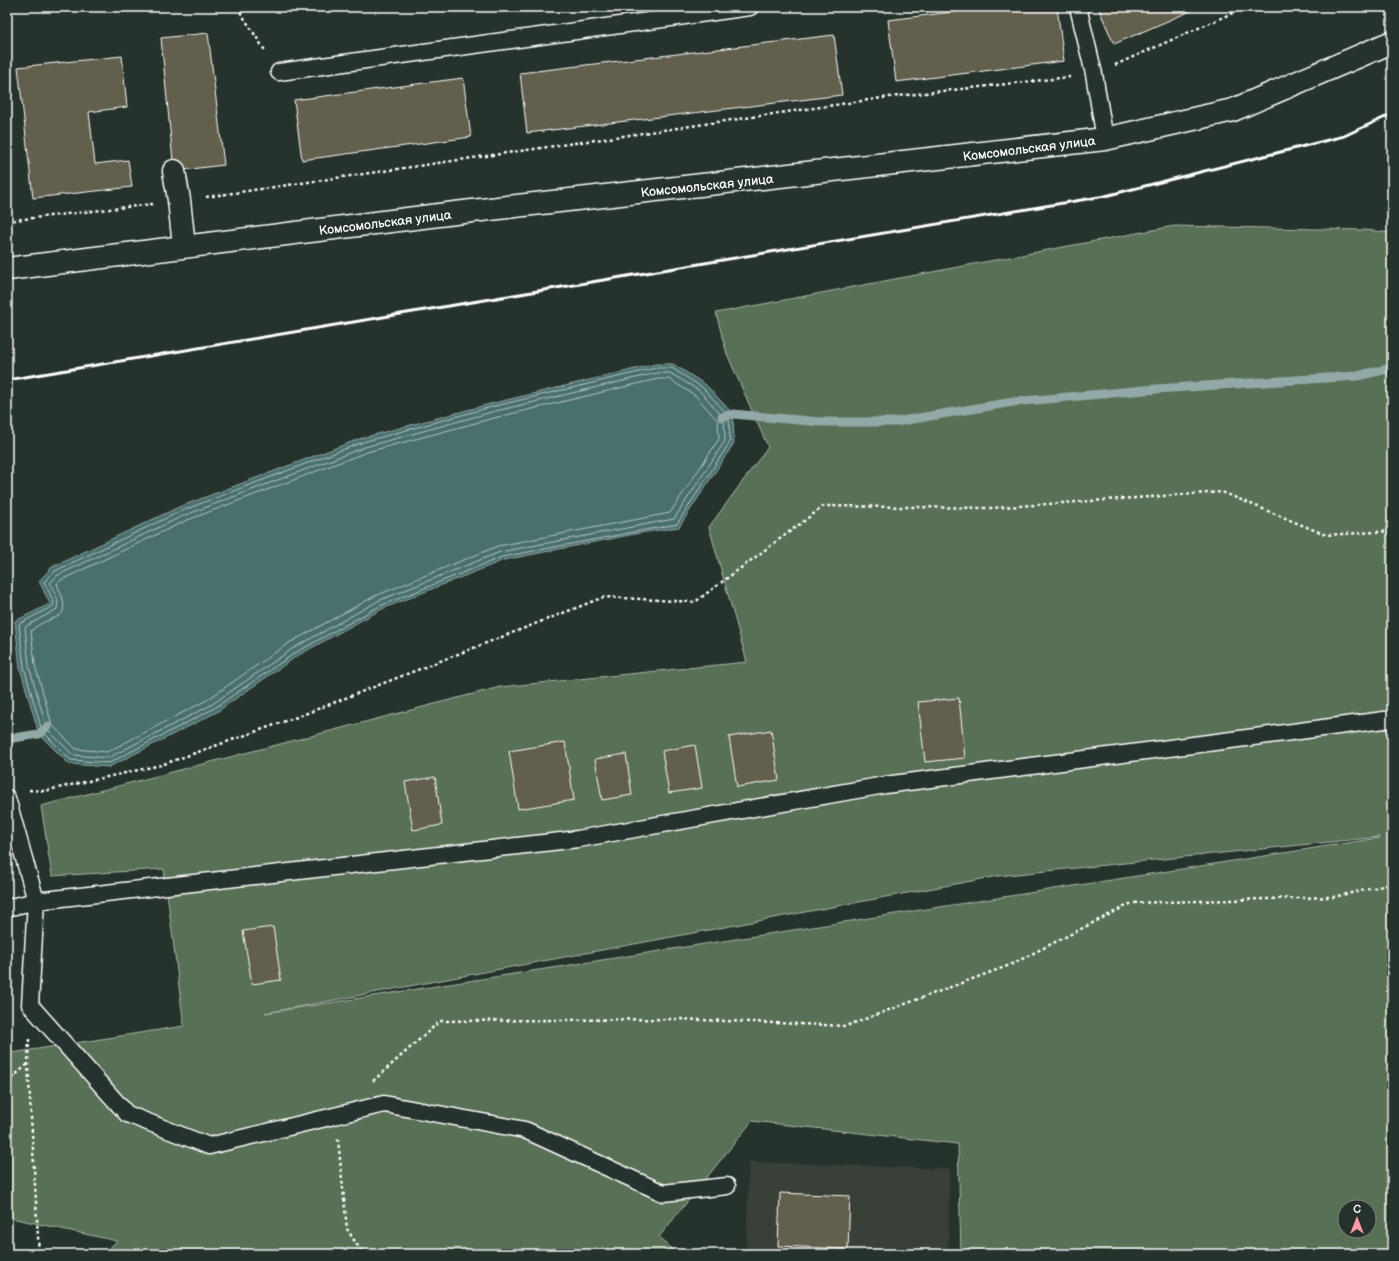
<svg xmlns="http://www.w3.org/2000/svg" width="1399" height="1261" font-family="'Balsamiq Sans',sans-serif">
<style>
.built{fill:#394037}
.green{fill:#586f54;stroke:#acb7aa;fill-rule:evenodd}
.water{fill:#4a6f6d;stroke:#92a9a7}
.lines{fill:none;stroke-linecap:round;stroke-linejoin:round}
.shore{stroke:#b7c5c5;stroke-width:1}
.stream{stroke:#92a9a7;stroke-width:9}
.building{fill:#645f4d;stroke:#fff}
.lane-casing{stroke:#fff;stroke-width:19}
.street-casing{stroke:#fff;stroke-width:25}
.secondary-casing{stroke:#fff;stroke-width:25}
.path{stroke:#fff;stroke-width:2.5;stroke-dasharray:3 3;stroke-linecap:butt}
.lane{stroke:#26332d;stroke-width:16}
.street{stroke:#26332d;stroke-width:22}
.secondary{stroke:#26332d;stroke-width:22}
.rail{stroke:#fff;stroke-width:3}
.labels{text-anchor:middle;stroke-width:3;stroke-linejoin:round;paint-order:stroke}
.street-label{font-size:13px;fill:#fff;stroke:#26332d}
</style>
<rect width="100%" height="100%" fill="#26332d"/>
<filter id="ink" filterUnits="userSpaceOnUse"><feTurbulence type="fractalNoise" baseFrequency=".025" numOctaves="2"/><feDisplacementMap in="SourceGraphic" scale="8" xChannelSelector="R" yChannelSelector="G"/><feConvolveMatrix kernelMatrix="1 2 1 2 8 2 1 2 1" color-interpolation-filters="sRGB"/></filter>
<g filter="url(#ink)">
<path class="built" d="M749,1162l201,7 -2,85h-202z"/>
<path class="green" d="M1174,226l191,4 27,3v1021h-431l-3,-110 -206,-23 -93,116 18,17h-574l14,-13 -110,-24v-213l5,49 172,-27 -20,-157 -112,7 -11,-70 459,-119 247,-25 -38,-135 59,-80 -41,-93 -11,-41zM1379,837v1l-1114,175 733,-137zM1345,1207h24v24h-24z"/>
<path class="water" d="M656,364h17l33,21 27,29 1,29 -55,84 -39,6 -136,27 -122,49 -85,47 -82,57 -106,54 -40,-3 -30,-30 -19,-66 -5,-47 35,-17 -11,-23 13,-14 127,-60 183,-69 128,-34z"/>
<g class="lines">
<path class="shore" d="M656,368h16l31,20 26,28 1,26 -53,82 -175,33 -122,49 -85,47 -82,56 -104,54 -38,-3 -29,-29 -18,-64 -5,-43 34,-18 1,-4 -10,-20 11,-11 126,-60 182,-69 128,-35z
M657,373h13l30,18 24,27 1,23 -51,78 -174,33 -122,49 -86,48 -81,56 -103,53 -35,-3 -26,-26 -18,-63 -4,-39 32,-18 1,-9 -8,-17 8,-8 125,-59 182,-69 127,-35z
M658,379h11l27,17 22,25 1,18 -49,74 -172,33 -123,50 -86,47 -82,57 -100,52 -31,-3 -24,-24 -17,-60 -4,-34c20,-20 45,-4 26,-47l4,-4 124,-59 182,-69 127,-34z"/>
<path class="stream" d="M722,417l11,-3 88,8h74l118,-20 143,-13 201,-13 35,-8
M7,739l32,-5 9,-8"/>
</g>
<path class="building" d="M992,7h65l7,54 -168,21 -8,-62z
M1098,7h102l-86,37z
M208,33l16,132 -50,6 -13,-133z
M834,35l8,60 -315,38 -7,-60z
M122,56l5,51 -38,5 6,52 33,-4 4,27 -99,11 -15,-131z
M463,78l8,59 -169,23 -8,-60z
M959,698l6,60 -40,4 -7,-60z
M771,730l8,50 -42,7 -8,-50z
M565,742l9,58 -56,9 -9,-58z
M695,745l7,43 -33,5 -7,-42z
M626,754l6,41 -30,5 -7,-41z
M435,777l7,48 -29,5 -8,-48z
M273,927l8,53 -29,4 -9,-53z
M780,1193l70,3 -2,53 -70,-3z"/>
<g class="lines">
<g class="lane-casing">
<path id="lane" d="M1078,7l16,67 11,65
M279,72l471,-65
M7,798l29,103 -29,7
M727,1186l-64,7 -138,-63 -141,-26 -175,42 -82,-32 -97,-109 6,-104 542,-62 307,-54 507,-66"/>
</g>
<g class="street-casing">
<path id="street" d="M174,171l5,29 5,46"/>
</g>
<g class="secondary-casing">
<path id="secondary" d="M7,269l448,-56 650,-74 128,-29 159,-68"/>
</g>
<path class="path" d="M237,7l29,45
M1115,65l131,-58
M206,197l683,-100 181,-20
M7,221l146,-17
M29,790l15,1 117,-26 136,-48 307,-120 91,5 129,-96 166,2 232,-16 104,43 66,-4
M29,1039l-1,25 11,190
M373,1081l67,-60 238,-2 168,7 164,-61 122,-62 201,-6 59,-13
M7,1082l21,-18
M338,1139l9,90 16,25"/>
<use href="#lane" class="lane"/>
<use href="#street" class="street"/>
<use href="#secondary" class="secondary"/>
<path class="rail" d="M7,380l1098,-184 239,-60 48,-22"/>
</g>
</g>
<g class="labels">
<g class="street-label">
<text transform="translate(1029 148) rotate(-7)" y="5">Комсомольская улица</text>
<text transform="translate(707 185) rotate(-6)" y="5">Комсомольская улица</text>
<text transform="translate(385 222) rotate(-7)" y="5">Комсомольская улица</text>
</g>
</g>
<rect width="1399" height="1261" fill="none" stroke="#26332d" stroke-width="24"/>
<rect x="12" y="12" width="1375" height="1237" fill="none" stroke="#fff" stroke-width="1.5" filter="url(#ink)"/>
<g transform="translate(1357 1219)"><circle r="19" fill="#26332d" stroke="#7d8581"/>
<path d="M0-3L7 15L0 10L-7 15Z" fill="#ff9aa2"/>
<text y="-6" font-size="11" font-weight="bold" text-anchor="middle" fill="#ffffff">С</text>
</g>
</svg>
